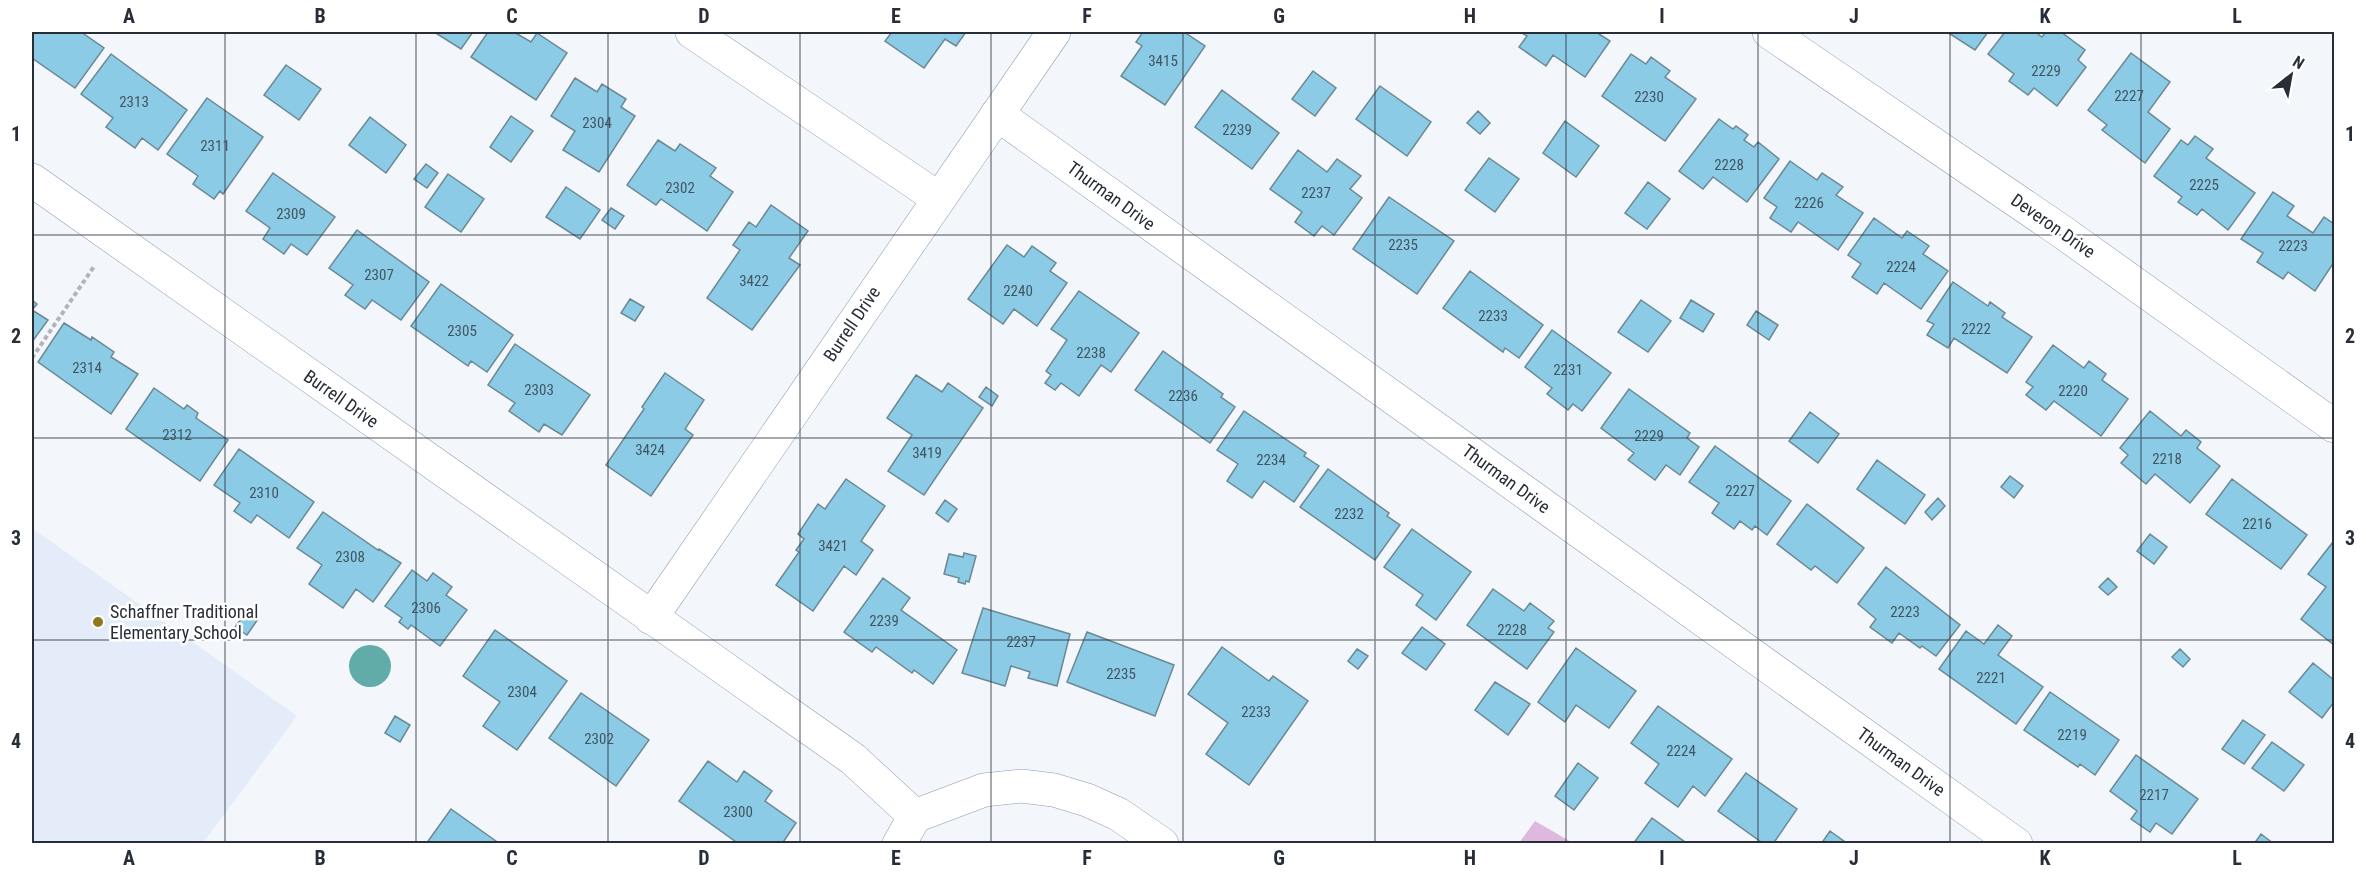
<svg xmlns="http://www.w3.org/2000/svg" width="2366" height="875" font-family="'Roboto Condensed',sans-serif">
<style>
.built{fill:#e4ecf9}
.green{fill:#deb8de}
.water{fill:#61aba9}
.building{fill:#8ccbe5;stroke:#6b8895;stroke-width:1.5}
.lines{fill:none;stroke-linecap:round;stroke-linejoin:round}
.minor-casing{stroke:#8c9bb2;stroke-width:34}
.path{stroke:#b1b5bb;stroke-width:4;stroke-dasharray:4.5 3;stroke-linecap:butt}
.minor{stroke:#fff;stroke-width:33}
.grid{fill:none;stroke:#282e37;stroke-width:1.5;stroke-opacity:0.55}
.poi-dot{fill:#8f771d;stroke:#fff;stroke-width:2}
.labels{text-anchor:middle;stroke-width:5;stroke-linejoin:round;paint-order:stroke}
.number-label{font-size:15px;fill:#415562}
.street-label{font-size:18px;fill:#282e37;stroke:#fff}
.poi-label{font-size:18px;fill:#282e37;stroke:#fff;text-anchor:start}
.neatline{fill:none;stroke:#282e37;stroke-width:2}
.grid-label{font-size:20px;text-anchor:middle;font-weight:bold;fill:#282e37}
</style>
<rect width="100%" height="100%" fill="#f3f6fb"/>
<path class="built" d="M32,528l265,188 -94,127h-171z"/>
<path class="green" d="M1535,821l38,22h-54z"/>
<path class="water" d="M349 666a21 21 0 1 1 42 0a21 21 0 1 1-42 0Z"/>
<path class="building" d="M32,32h49l23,16 -29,40 -43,-30z
M434,32h39l-12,17z
M488,32h26l17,10 6,-9 30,20 -31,47 -65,-43z
M892,32h74l-10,14 -11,-7 -21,29 -39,-27z
M1143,32h41l21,14 -40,59 -44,-29 21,-30 -6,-4z
M1520,32h76l14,9 -25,36 -32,-22 -7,11 -27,-19 8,-11z
M1947,32h41l-13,18z
M2005,32h30l7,5 4,-5h15l24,18 -7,10 8,7 -29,39 -23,-18 -6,7 -19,-14 5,-7 -26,-20z
M2131,53l39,29 -22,30 22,17 -25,34 -43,-33 5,-5 -19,-15z
M111,54l76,56 -29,40 -16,-12 -7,10 -29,-21 7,-9 -32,-24z
M1631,54l15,10 5,-7 19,14 -5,6 31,22 -31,42 -63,-45z
M286,65l35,24 -22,31 -35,-25z
M1313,71l23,17 -21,28 -23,-17z
M575,78l22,14 5,-8 24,15 -5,8 14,9 -36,56 -36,-22 12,-19 -24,-15z
M1380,86l51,36 -24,34 -51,-37z
M1222,90l57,43 -27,36 -57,-42z
M207,98l56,39 -40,57 -3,-3 -6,8 -21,-15 5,-8 -31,-22z
M1478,111l12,12 -10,11 -13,-11z
M511,116l22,15 -22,31 -21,-15z
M370,117l36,28 -20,28 -37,-28z
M1719,119l14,10 3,-3 12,9 -4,5 10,7 4,-5 21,17 -32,43 -34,-25 -10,12 -24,-18z
M1565,121l34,25 -23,31 -33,-24z
M2195,136l18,13 -7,9 49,35 -27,37 -26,-21 -5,6 -19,-13 4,-5 -28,-21 27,-36 7,5z
M658,140l17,11 5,-7 36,24 -6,8 23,16 -26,39 -46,-32 -5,6 -29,-20z
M1298,150l29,22 10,-13 24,17 -11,13 12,9 -28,37 -12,-9 -8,10 -19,-14 7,-10 -32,-23z
M1489,158l30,21 -24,33 -30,-22z
M1790,161l27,19 5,-7 21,14 -7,8 27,18 -25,37 -40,-28 -7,10 -21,-14 7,-11 -13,-9z
M426,164l12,9 -11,15 -13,-9z
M273,173l62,44 -28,38 -16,-11 -7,10 -21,-15 7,-11 -24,-17z
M448,174l36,25 -23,33 -36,-25z
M1648,182l22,17 -23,30 -22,-16z
M566,187l34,23 -20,29 -34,-22z
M2273,192l21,14 -7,10 26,17 11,-16 10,7v38l-19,29 -27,-19 -5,7 -26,-17 6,-9 -22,-14z
M1389,197l65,44 -37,53 -64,-45z
M771,205l37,26 -19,27 11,7 -48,65 -45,-32 33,-48 -7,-5 16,-23 7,5z
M611,208l13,8 -9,13 -13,-9z
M1874,218l28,20 5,-7 22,15 -6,8 25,17 -27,38 -37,-26 -7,11 -25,-17 9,-13 -13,-9z
M357,230l72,52 -28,38 -29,-20 -7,9 -20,-14 8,-10 -24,-17z
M1007,245l17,12 8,-11 24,17 -6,8 17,12 -30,43 -23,-17 -11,15 -35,-25z
M1470,271l73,54 -24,33 -14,-10 -2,4 -60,-44z
M1953,282l35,24 2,-4 15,11 -3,4 30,20 -25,36 -53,-35 -6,10 -21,-13 7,-11 -7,-3z
M441,284l72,51 -26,37 -16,-11 -3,5 -57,-40z
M1079,291l60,42 -28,39 -10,-7 -22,31 -18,-13 -6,7 -10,-7 6,-8 -5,-4 21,-31 -16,-11z
M630,299l14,8 -9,14 -14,-8z
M32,300l5,4 -5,6 16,10 -16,22z
M1641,300l30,21 -23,31 -30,-20z
M1691,300l23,14 -11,18 -23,-14z
M1756,311l22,14 -9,15 -22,-15z
M64,323l27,17 1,-3 22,15 -3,5 27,17 -27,40 -73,-52z
M1552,330l59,43 -29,38 -9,-7 -5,6 -21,-16 5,-6 -27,-21z
M515,344l75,51 -28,40 -18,-11 -5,8 -30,-21 6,-8 -27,-18z
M2053,345l31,23 5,-7 17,13 -4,6 26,19 -27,37 -47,-35 -8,9 -20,-15 7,-8 -7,-5z
M1163,351l60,43 -2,3 14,10 -25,36 -75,-53z
M665,373l39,27 -19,29 8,6 -42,61 -45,-31 38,-56 -2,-2z
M916,375l26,17 6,-9 35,25 -59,87 -36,-24 24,-36 -25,-17z
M986,387l12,9 -6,10 -13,-9z
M154,388l30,21 3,-4 11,8 -2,5 32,22 -28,41 -74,-52z
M1629,389l61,44 -3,5 12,9 -19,28 -14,-10 -11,15 -27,-20 6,-7 -33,-25z
M1244,411l62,42 -2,3 15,10 -25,36 -30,-21 -12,17 -25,-17 11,-17 -21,-14z
M2150,411l31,25 5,-6 15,12 -4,6 23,18 -30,37 -35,-29 -9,10 -25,-21 7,-8 -8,-7z
M1810,412l29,22 -21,29 -29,-22z
M1715,446l76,55 -24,34 -12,-9 -3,4 -12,-9 -6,8 -22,-16 7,-10 -30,-21z
M239,449l75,53 -25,36 -32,-23 -6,8 -17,-12 6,-8 -26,-18z
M1877,460l48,35 -20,29 -48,-35z
M1328,469l61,44 -2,3 13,9 -25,35 -75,-53z
M2010,476l13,10 -9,12 -13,-11z
M846,479l39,27 -24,35 12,9 -17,25 -12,-9 -31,45 -37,-26 23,-33 -3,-2 8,-11 -6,-5 20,-30 7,5z
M2232,479l75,56 -26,34 -75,-55z
M1938,498l7,8 -13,14 -7,-8z
M945,500l12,9 -9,13 -12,-9z
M1807,504l57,44 -27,35 -22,-17 -4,4 -34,-26z
M323,512l55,38 1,-1 22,14 -28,39 -17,-13 -13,19 -34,-24 13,-19 -25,-17z
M1412,529l59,43 -35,48 -20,-15 7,-10 -39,-28z
M2150,534l17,13 -13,17 -17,-13z
M2333,542l1,1v102l-33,-26 25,-32 -18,-13z
M964,553l12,3 -7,26 -3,-1 -1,3 -7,-2 1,-4 -15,-4 5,-20 14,3z
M1886,567l74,58 -24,31 -14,-10 -2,2 -21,-15 -7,10 -22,-16 6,-8 -18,-15z
M412,570l15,11 6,-8 19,14 -6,8 21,15 -27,36 -29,-21 -3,4 -9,-7 3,-4 -17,-12z
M883,578l27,20 -9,12 56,40 -24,34 -19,-14 -2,3 -36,-26 -4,5 -28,-20z
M2108,578l9,9 -9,8 -9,-8z
M1493,589l31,22 6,-8 24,18 -6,7 6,4 -27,37 -60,-44z
M983,608l87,26 -13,52 -29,-8 2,-6 -19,-6 -6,20 -43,-13z
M247,611l11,8 -11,16 -12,-8z
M1998,625l14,11 -14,19 45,32 -27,37 -77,-55 27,-38 18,13z
M1422,627l23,17 -19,26 -24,-17z
M495,630l72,51 -50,69 -34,-24 17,-24 -37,-26z
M1087,632l87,33 -19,51 -88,-34z
M1222,647l47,34 4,-5 35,25 -59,84 -43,-31 22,-31 -40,-29z
M1576,648l60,43 -27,37 -33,-23 -11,17 -27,-20z
M1357,649l11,7 -10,13 -10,-8z
M2180,649l10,10 -7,8 -11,-10z
M2313,663l21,17v22l-12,16 -33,-26z
M1495,682l35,22 -22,31 -33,-25z
M2050,692l69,48 -24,35 -15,-11 -2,3 -54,-37z
M581,693l68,47 -33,46 -67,-48z
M1658,706l74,53 -27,37 -12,-10 -15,21 -33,-24 14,-19 -28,-21z
M395,716l15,9 -10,17 -15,-9z
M2243,720l22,15 -21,29 -22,-15z
M2272,742l32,23 -20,26 -32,-23z
M2136,755l62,44 -26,35 -16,-11 -6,9 -19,-13 6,-8 -27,-20z
M708,761l29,21 7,-11 28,20 -7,10 31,22 -14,21h-43l-60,-43z
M1578,763l20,15 -24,32 -19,-14z
M1746,773l51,36 -24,35h-9l-46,-33z
M451,809l49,35h-74z
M1652,818l33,24 -1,2h-51z
M1830,831l18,13h-27z
M2261,834l13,10h-20z"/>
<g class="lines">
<g class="minor-casing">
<path id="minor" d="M692,32l246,166
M1769,32l292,199 273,195
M997,114l1019,730
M32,180l821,579 62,57
M651,618l403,-586
M899,844l16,-28 69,-26 37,-4 33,4 33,10 31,14 44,30"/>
</g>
<path class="path" d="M32,358l63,-93"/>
<use href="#minor" class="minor"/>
</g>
<path class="grid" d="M225,32v812M416,32v812M608,32v812M800,32v812M991,32v812M1183,32v812M1375,32v812M1566,32v812M1758,32v812M1950,32v812M2141,32v812M32,235h2302M32,438h2302M32,640h2302"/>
<circle class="poi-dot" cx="98" cy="622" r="6"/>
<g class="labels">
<g class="number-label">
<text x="1163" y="66">3415</text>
<text x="2046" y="76">2229</text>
<text x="2129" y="101">2227</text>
<text x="1649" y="102">2230</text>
<text x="134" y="107">2313</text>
<text x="597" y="128">2304</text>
<text x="1237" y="135">2239</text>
<text x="215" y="151">2311</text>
<text x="1729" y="170">2228</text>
<text x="2204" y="190">2225</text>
<text x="680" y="193">2302</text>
<text x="1316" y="198">2237</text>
<text x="1809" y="208">2226</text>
<text x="291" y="219">2309</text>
<text x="1403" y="250">2235</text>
<text x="2293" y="251">2223</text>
<text x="1901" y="272">2224</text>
<text x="379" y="280">2307</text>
<text x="754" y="286">3422</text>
<text x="1018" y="296">2240</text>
<text x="1493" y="321">2233</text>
<text x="1976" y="334">2222</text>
<text x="462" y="336">2305</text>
<text x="1091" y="358">2238</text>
<text x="87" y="373">2314</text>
<text x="1568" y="375">2231</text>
<text x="539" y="395">2303</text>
<text x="2073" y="396">2220</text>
<text x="1183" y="401">2236</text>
<text x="177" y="440">2312</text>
<text x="1649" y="441">2229</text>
<text x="650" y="455">3424</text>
<text x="927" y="458">3419</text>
<text x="2167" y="464">2218</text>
<text x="1271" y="465">2234</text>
<text x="1740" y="496">2227</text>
<text x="264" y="498">2310</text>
<text x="1349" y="519">2232</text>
<text x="2257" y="529">2216</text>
<text x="833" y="551">3421</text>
<text x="350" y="562">2308</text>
<text x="426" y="613">2306</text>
<text x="1905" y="617">2223</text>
<text x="884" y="626">2239</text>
<text x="1512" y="635">2228</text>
<text x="1021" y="647">2237</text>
<text x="1121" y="679">2235</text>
<text x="1991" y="683">2221</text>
<text x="522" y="697">2304</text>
<text x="1256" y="717">2233</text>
<text x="2072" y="740">2219</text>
<text x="599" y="744">2302</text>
<text x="1681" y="756">2224</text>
<text x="2154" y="800">2217</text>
<text x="738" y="817">2300</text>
</g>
<g class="street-label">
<text transform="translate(1111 196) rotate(36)" y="6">Thurman Drive</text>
<text transform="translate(2053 226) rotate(35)" y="6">Deveron Drive</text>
<text transform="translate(852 324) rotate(-56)" y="6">Burrell Drive</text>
<text transform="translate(341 399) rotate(35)" y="6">Burrell Drive</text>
<text transform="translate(1506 479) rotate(36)" y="6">Thurman Drive</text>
<text transform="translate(1901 762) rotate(36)" y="6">Thurman Drive</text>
</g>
<g class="poi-label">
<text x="110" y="618">Schaffner Traditional<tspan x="110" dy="21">Elementary School</tspan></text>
</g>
</g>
<rect width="2366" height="875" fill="none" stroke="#ffffff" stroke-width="66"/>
<g transform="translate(2291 75) rotate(31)" stroke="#ffffff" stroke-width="4.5" paint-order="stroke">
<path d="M0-4.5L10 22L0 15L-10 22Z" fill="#282e37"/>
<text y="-9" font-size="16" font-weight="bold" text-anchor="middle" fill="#282e37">N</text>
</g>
<rect x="33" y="33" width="2300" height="809" class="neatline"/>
<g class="grid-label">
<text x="129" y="23">A</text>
<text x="320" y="23">B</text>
<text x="512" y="23">C</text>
<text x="704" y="23">D</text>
<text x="896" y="23">E</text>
<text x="1087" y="23">F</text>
<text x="1279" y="23">G</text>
<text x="1470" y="23">H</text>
<text x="1662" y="23">I</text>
<text x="1854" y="23">J</text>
<text x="2045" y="23">K</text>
<text x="2237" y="23">L</text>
<text x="16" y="141">1</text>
<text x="2350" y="141">1</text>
<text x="16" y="343">2</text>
<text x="2350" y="343">2</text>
<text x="16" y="545">3</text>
<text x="2350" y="545">3</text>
<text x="16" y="748">4</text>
<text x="2350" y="748">4</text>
<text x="129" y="865">A</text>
<text x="320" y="865">B</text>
<text x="512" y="865">C</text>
<text x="704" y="865">D</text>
<text x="896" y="865">E</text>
<text x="1087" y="865">F</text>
<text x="1279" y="865">G</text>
<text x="1470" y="865">H</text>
<text x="1662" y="865">I</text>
<text x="1854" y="865">J</text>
<text x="2045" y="865">K</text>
<text x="2237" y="865">L</text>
</g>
</svg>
